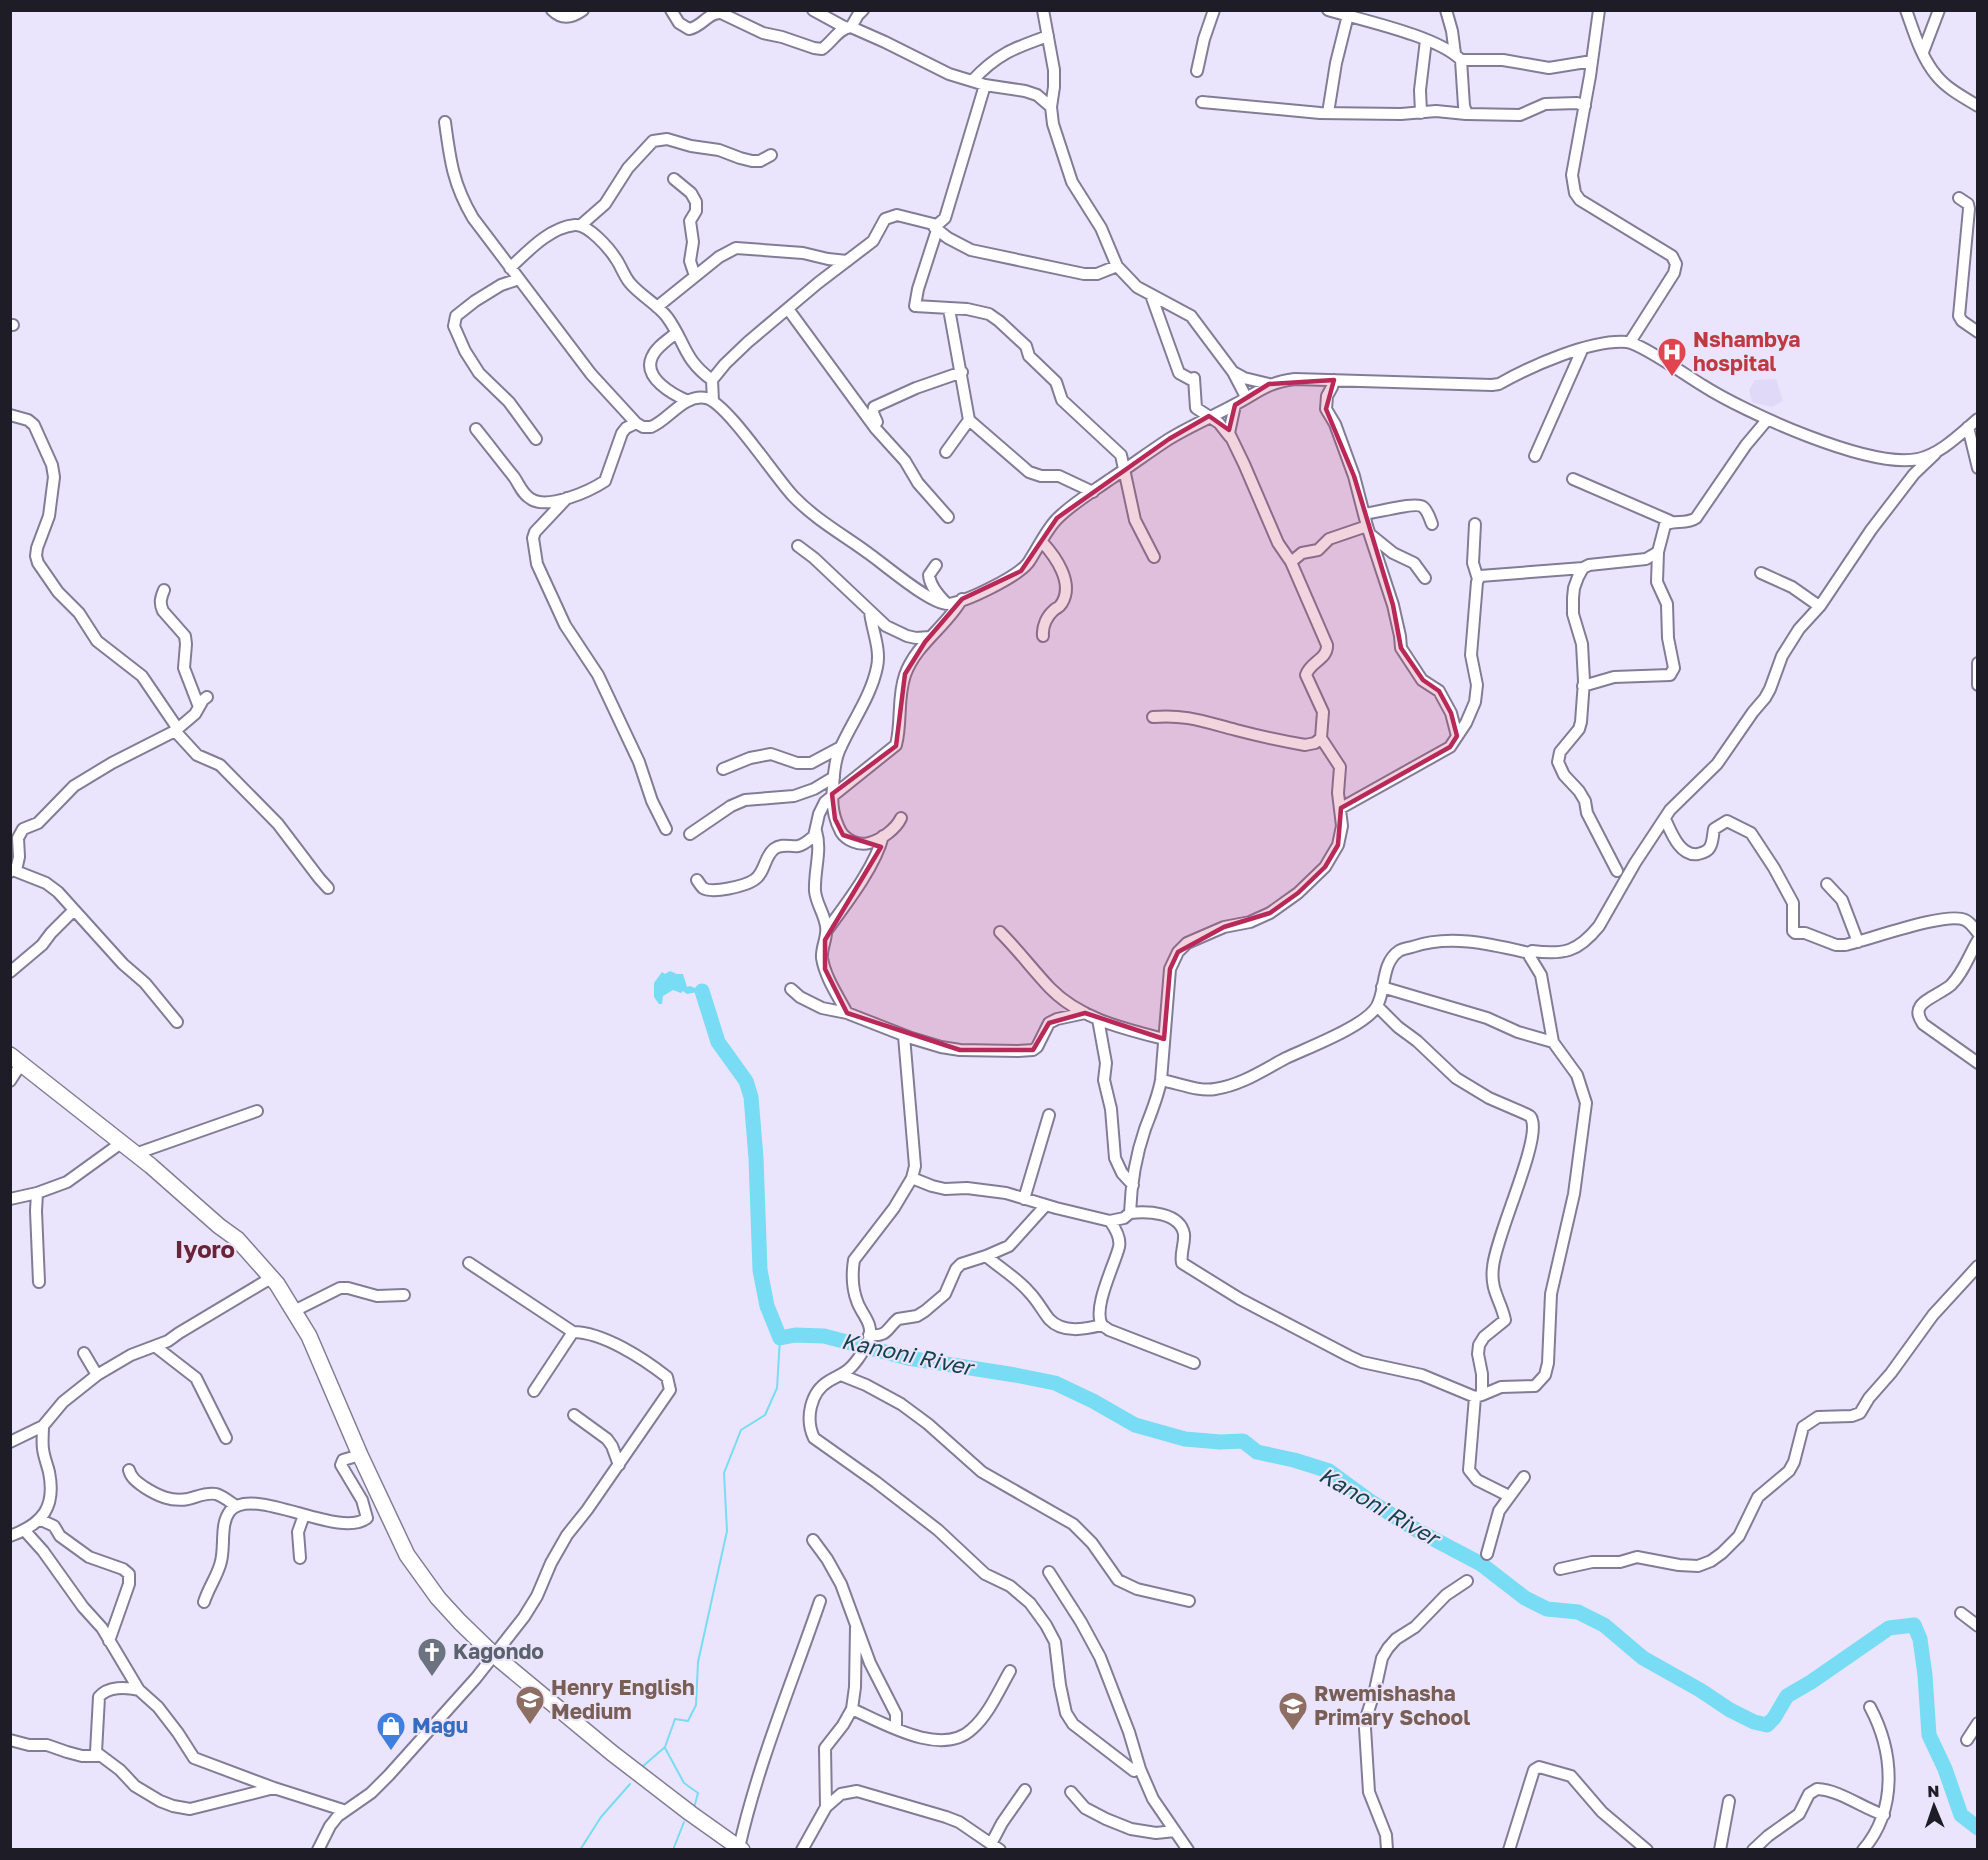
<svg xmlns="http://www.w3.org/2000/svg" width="1988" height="1860" font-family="'Golos Text',sans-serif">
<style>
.built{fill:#e0d9f7}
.water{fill:#77dcf4}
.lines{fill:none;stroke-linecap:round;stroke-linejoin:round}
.stream{stroke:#77dcf4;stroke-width:2}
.river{stroke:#77dcf4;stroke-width:15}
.minor-casing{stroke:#827c96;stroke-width:14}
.highway-casing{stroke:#827c96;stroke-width:18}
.minor{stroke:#fff;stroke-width:10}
.highway{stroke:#fff;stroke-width:15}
.marked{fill:#b82959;fill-opacity:0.2;stroke:#b82959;stroke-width:4.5;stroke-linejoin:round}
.labels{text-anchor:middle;stroke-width:4.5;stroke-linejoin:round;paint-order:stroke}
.health-label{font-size:21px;font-weight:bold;fill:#be3a42;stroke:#eae5fd;text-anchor:start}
.worship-label{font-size:21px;font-weight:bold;fill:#5b616d;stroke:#eae5fd;text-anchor:start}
.education-label{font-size:21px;font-weight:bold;fill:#785e54;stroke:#eae5fd;text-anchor:start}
.shop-label{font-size:21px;font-weight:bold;fill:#366cbe;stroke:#eae5fd;text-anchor:start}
.water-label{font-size:22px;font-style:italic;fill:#15434d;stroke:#eae5fd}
.quarter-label{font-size:24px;font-weight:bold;fill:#692437;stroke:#eae5fd}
</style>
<rect width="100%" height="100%" fill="#eae5fd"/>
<path class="built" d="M1776,379l7,22 -11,6 -20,-5 -3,-12 6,-10z"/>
<path class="water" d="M670,971l7,3h6l4,13 3,-1 12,5 -15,3 -4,-3 -2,2 -8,-3 -10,6 -1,8h-3l-5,-7v-14l8,-11 3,2z"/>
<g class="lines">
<path class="stream" d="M665,1748l19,35 14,10 -4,15
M642,1767l23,-20 10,-28 13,2 8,-16 2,-43 29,-131 -3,-58 17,-43 24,-15 12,-27 3,-50
M580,1850l21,-33 29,-33
M673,1850l11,-28"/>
<path class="river" d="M702,991l16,51 28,39 5,16 5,61 4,112 7,36 13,32 15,-3 29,1 84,22 107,17 40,8 38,18 42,24 50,14 35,3 23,-1 14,11 37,8 35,11 41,30 43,27 68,36 44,34 22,11 31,3 26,13 39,33 57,32 30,20 24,12 13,3 7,-7 13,-22 24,-14 78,-54 25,-3 6,14 5,36 4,60 16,34 16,46 17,13"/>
<g class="minor-casing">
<path id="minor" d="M552,10c10,10 20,8 31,0
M671,10l8,13 10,6c13,-2 19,-17 32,-16l42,20 19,4 32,11 8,1c10,-7 17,-21 29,-22l34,15 64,32 36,11 40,6 12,4 14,12
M813,10l33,18
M1043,10l11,60v17l-3,20 2,17 19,58 29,46 16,38 20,21 54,29 42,56 11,6 25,6
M1328,10c33,10 110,26 133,50l3,46 3,8 53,1 25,-11 32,-1 8,3
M1446,10l6,21 3,23
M1599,10l-9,66 -18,99 3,18 5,7 92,56 4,8 -2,9 -44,69
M1906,10c8,22 15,47 30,65 10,13 27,22 42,31
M851,27l7,-12 5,-5
M1923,52l16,-42
M1461,60h42l46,8 43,-7
M1197,71l7,-32 10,-29
M972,81c25,-27 42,-33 76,-45
M1202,102l118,11 81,1 35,-3 30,3
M1328,113l8,-50 13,-52
M1421,113l-1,-23 6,-50
M445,122c5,38 8,62 28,96l118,156 45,49 7,4h8c18,-7 32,-33 55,-29 21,5 69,79 87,98 23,24 49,38 75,57 16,11 63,52 80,51 18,-2 69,-27 80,-41 9,-13 19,-35 30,-45 15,-15 34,-26 51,-38 20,-13 40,-28 60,-41 21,-13 43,-22 65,-34 25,-13 31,-22 61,-26l197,6 7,-1c32,-18 92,-45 128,-42 15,2 60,34 75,43 42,27 167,84 216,74 23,-5 42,-25 60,-40
M674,179l17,14 5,9v9l-6,10 3,21 -3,19 5,15
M1959,198l9,6 1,5 -10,107 3,5 16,11
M581,225l24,-21 23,-36 25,-27 14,-2 24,7 28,4 21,8 12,3h8l11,-6
M934,227l14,11 23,12 113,24h13l20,-8
M937,230l-19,59 -3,17 52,3 22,5 10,7 27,25 3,10 27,26 6,18 59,55 14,65 19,37
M510,268c17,-16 40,-41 65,-43 13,-1 34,23 41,34 5,7 8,17 14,24 11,13 27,21 37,34 19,26 16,42 45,63
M519,279l-18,6 -26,16 -19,15 -2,10 11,25 14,22 30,29 27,37
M1151,295l28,78 11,6 4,-1 2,30 23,15 11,14
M657,307l62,-50 17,-9 67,5 25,6 19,2
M788,309l88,120 29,32 13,22 30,34
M10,325h3
M676,333c-8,7 -20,14 -24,24 -10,21 22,38 36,44
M1233,372l13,25
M1334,380l-2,7 -5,9 -1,13 9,15 19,52 13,50 26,79 7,31 1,12 21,32 17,11 12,22 6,23
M713,401l-1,-21 13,-16 23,-22 70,-59 55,-42 12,-22 12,-4 40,10 8,-7 40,-133
M1235,405l-6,28 15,31 34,79 13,19 36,83c1,14 -17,17 -21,30l17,37 -2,26 19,29 -2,26 4,33 -4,19 -13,22 -27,26 -28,20 -20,9 -26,5 -37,16 -9,9 -8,17 -9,111c-3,17 -10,33 -16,49 -9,26 -14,57 -15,84 17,-2 50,-1 54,21 1,10 -4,19 -2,29l58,36 109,57 13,6 60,13 53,22 7,-2 19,-8 34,-1 10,-11 3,-12 3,-69 23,-100 12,-91 -9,-28 -24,-33 -12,-67 -11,-18 -1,-4 3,-2c32,4 46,1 67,-25l36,-63 35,-53 47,-46 36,-52 12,-14 5,-9 12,-33 17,-27 21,-23 51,-76 43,-56 21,-20
M10,415l18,5 6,5 18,40 2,12 -5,39 -12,32 -1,8 2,7 20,29 21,21 18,28 45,35 36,53
M969,420l60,52 12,4h18l34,16
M877,422l-4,-9 1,-6 42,-19 46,-16
M1968,427l10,41
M476,429c13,16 25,32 38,48 5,7 8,17 17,22 17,11 59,-8 74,-18l17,-48 4,-5 10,-5
M946,452l23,-32 -20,-111
M1535,456l47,-106
M1573,479l97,42
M567,498l-32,34 -2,6 4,26 28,61 33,50 41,87 13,39 14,28
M1364,514c12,-1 52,-13 59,-7 5,4 7,12 9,17
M1475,524l-2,39 5,16
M1372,536l21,17 21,10 11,15
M1042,542c14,15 32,41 20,61 -4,6 -3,3 -8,7 -7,6 -12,16 -11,26
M798,546l16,12 72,68 21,10 9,2 14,-1
M1291,562l11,-9 16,-3 11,-11 38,-13
M936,565l-7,10c1,11 9,20 17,28
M1761,573l31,14 27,19
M164,590c-3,7 -5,13 -1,21l22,25 1,8 -2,24 15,39
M870,612c2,18 11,37 7,55 -6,30 -26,56 -38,84 -5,12 -5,24 -6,36 -2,17 0,30 8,45 5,8 18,14 28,11 12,-3 27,-14 32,-25
M1978,663v22
M1583,686l31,-9 56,-2 4,-7 -6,-30 -1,-34 -10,-22 1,-30
M1153,717c32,-3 52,5 83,13 23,6 46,11 69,15l10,-2 6,-5
M175,731l22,24 23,10 58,59 41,54 9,10
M723,769l27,-11 21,-4 26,9h14l30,-16
M1341,808l109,-61 16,-24 9,-21 2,-17 -6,-30 6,-73 3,-6 103,-8
M1665,819c6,13 15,38 33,35 5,-1 10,-3 12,-7 3,-5 3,-13 4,-18l13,-8 24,12 23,35 19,35v28l2,2h10l31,12h9c24,-5 101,-34 120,-25 5,2 9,8 13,13
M816,831c6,20 -2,39 -1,60 1,12 9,22 11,35 2,11 -5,21 -4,32 3,19 16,38 25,55
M690,834l41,-28 14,-6 49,-4 20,-7 20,-12
M13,870l33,13 12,9 65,72 22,19 32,39
M1617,871l-30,-58 -2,-12 -6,-10 -15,-16 -6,-13 2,-10 19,-23 2,-7 3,-41 -2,-37 -9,-30v-16l1,-10 4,-11 5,-9 6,-3 57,-6 12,-7 7,-27c9,-6 21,0 31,-7l50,-73 21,-25
M10,872l7,-6 2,-9 -1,-19 5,-9 15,-6 36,-37 38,-23 63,-32 20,-17 8,-14 4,-3
M697,880c2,3 4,6 6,8 9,6 42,-2 51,-8 11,-7 10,-23 20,-31 8,-6 16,-2 24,-3 6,-1 11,-6 16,-10l5,-22 6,-12 71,-57c6,-23 1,-47 9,-70 11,-31 41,-48 57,-76
M1827,884l15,16 16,42
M827,930c19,-26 48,-63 56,-94
M1000,932c18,18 33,38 50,56 30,31 75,41 114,51
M1978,940c-9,15 -14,32 -27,45 -8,7 -28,15 -31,22 -4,6 0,12 3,17l55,39
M10,972l32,-27 9,-12 23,-23
M1382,987l105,31 31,14 35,10
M791,989l9,8 22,11 25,5 64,25 30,9 19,3 58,1 15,-1 4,-3 12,-24 8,-4 28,-6
M1377,1006l21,21 19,14 39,37 33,20 37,16c4,2 5,2 6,6 8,23 -36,115 -39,147 -3,24 8,33 12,53l-21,17 -5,8 -1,9 4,20v21
M1098,1019l8,44 -2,17 7,29 4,49 7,15 11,12
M904,1036l11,130 -3,12 -18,30 -40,52c-2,13 -2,28 3,41 4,13 17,22 12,38 -4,10 -12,23 -20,30 -7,6 -14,8 -20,12 -19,11 -24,38 -15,57l62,44 62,48 47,44 25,12 20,17 16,22 9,17 5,43 6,28 7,11 61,47
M1161,1080c17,3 38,12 54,9 27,-4 48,-19 71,-31 21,-10 80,-32 91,-52 9,-16 4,-43 22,-55 3,-2 9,-3 13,-4 38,-13 78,-3 117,6
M10,1081l11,-17
M135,1154l122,-43
M912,1178l20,8 13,3 22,-1 39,5 50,15 54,13 14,-3 6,-5
M37,1193l-1,18 3,71
M10,1199l27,-6 30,-11 54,-39
M1024,1199l25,-84
M1110,1221c5,7 11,17 9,26 -4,17 -27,61 -17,78 1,1 6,4 7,5l85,33
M986,1256c14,12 31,22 43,36 8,8 13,18 20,27 14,15 36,10 53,6
M294,1311l46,-23h8l29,8 27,-1
M869,1335c19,2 17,-6 29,-16l19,-3 8,-5 20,-17 11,-25 5,-5 25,-8 23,-10 37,-41
M156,1347l40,31 30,60
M84,1353l13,22
M841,1375l25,10 35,19 27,20 54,48 91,52 19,19 26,37 19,9 52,12
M534,1391l39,-59
M1475,1397l-6,73 8,10 32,16
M574,1415l33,24 5,7 7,19
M10,1442l33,-16 20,-24 34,-27 34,-20 37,-14 11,-8 92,-55
M129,1470c2,8 8,12 15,17 14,9 27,15 44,12 9,-2 18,-7 28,-5 7,2 14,8 20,12
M41,1520l13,6 6,10 29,21 34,12 6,5v10l-20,57
M25,1531l18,20 40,56 19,21 37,62 19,17 20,26 16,25 80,30 69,22
M10,1536c33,-12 46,-29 39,-64 -2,-8 -5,-15 -6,-23 -1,-7 0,-15 0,-23
M813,1540l14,19 14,25 29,79 26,51v14
M1487,1554l12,-43 25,-34
M300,1558l-2,-26 6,-17
M1560,1569l32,-7h28l17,-5 42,8 19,1 13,-5 11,-8 17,-17 19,-39 31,-26 5,-9 9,-35 15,-10 34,-1 8,-3 9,-15 22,-25 42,-58 45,-49
M1049,1572l32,50 19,35 29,75 11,37 13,30 35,51
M204,1602c4,-13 12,-24 16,-37 6,-17 -1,-40 10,-54 23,-27 109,29 137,7l-5,-18 -21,-35 2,-5 17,-5
M1961,1613l17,13
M139,1690c-13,-3 -31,-4 -40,7l-3,55 24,18 15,16 25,15 13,5 17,3 84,-21
M852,1709c31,14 90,49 120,20 17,-15 27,-39 38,-58
M10,1740l19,5h18l20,7 15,4h18
M1967,1740l11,-17
M1071,1792l14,16 21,11 25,10 25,4 19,-2
M826,1807l15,-13 16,-3 89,26 13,5 41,28
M991,1844l11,-21 23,-33
M739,1848c19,-85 53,-165 81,-247
M318,1850l12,-24 8,-10 33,-23 18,-18 87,-97 48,-61 13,-21 14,-33 16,-28 20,-25 83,-120 -3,-13c-23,-18 -64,-45 -94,-45l-104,-69
M802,1850l24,-43 -1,-59 18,-23 9,-16 3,-22 1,-60
M1387,1850l-1,-15 -17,-43 -4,-64 1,-10 9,-28 7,-32 6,-10 8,-9 19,-12 31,-32 21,-14
M1509,1850l25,-80 5,-3 32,9 31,36 45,38
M1720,1850l9,-49
M1753,1850l15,-14 31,-22 10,-20 8,-5c23,1 45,19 67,26
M1863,1850c35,-41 31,-98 7,-143"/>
</g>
<g class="highway-casing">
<path id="highway" d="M10,1055l141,111 68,60 18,13 40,45 32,52 51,119 47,100 31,43 22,24 34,33 118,98 78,60 52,37"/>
</g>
<use href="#minor" class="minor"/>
<use href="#highway" class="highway"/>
</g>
<path class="marked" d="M1334,380l-8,29 28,67 39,129 8,43 22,32 16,11 12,22 6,23 -7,11 -109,61 -3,37 -13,22 -27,26 -28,20 -46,14 -46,25 -8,17 -6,70 -79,-26 -36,10 -16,27h-73l-113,-37 -22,-44v-29l56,-93 -38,-12 -8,-16 -3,-25 64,-48 9,-72 20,-32 37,-43 59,-28 36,-53 112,-79 40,-23 20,14 6,-25 34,-21z"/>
<defs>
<g id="hospital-pin" transform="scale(1.5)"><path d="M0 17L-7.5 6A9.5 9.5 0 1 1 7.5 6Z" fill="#e0444e" stroke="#eae5fd"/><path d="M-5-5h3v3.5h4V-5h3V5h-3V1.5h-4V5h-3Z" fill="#fff"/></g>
<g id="church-pin" transform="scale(1.5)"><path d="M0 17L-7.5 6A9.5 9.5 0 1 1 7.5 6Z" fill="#6b7280" stroke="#eae5fd"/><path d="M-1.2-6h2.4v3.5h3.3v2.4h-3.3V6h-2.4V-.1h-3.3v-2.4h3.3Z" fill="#fff"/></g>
<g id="school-pin" transform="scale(1.5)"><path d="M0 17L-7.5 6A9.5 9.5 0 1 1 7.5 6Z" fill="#8d6e63" stroke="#eae5fd"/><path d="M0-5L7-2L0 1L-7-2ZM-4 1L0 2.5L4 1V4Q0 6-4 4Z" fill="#fff"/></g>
<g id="shop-pin" transform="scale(1.5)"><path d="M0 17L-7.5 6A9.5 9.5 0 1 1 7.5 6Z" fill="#3f7fe0" stroke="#eae5fd"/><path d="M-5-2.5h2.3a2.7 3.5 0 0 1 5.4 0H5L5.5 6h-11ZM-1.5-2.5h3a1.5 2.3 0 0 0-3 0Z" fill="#fff"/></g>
</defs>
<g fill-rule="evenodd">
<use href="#hospital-pin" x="1672" y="352"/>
<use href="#church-pin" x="432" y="1652"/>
<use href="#school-pin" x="530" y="1700"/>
<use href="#school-pin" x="1293" y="1706"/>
<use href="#shop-pin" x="391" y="1726"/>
</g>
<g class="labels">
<g class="health-label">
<text x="1693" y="347">Nshambya<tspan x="1693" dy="24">hospital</tspan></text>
</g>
<g class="worship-label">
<text x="453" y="1659">Kagondo</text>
</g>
<g class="education-label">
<text x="551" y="1695">Henry English<tspan x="551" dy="24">Medium</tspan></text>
<text x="1314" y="1701">Rwemishasha<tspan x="1314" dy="24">Primary School</tspan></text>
</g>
<g class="shop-label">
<text x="412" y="1733">Magu</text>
</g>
<g class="water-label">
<text transform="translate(907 1354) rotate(12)" y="8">Kanoni River</text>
<text transform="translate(1379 1506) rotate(30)" y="8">Kanoni River</text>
</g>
<g class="quarter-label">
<text x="205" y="1258">Iyoro</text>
</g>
</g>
<rect width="1988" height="1860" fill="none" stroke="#1e1c26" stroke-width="24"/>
<g transform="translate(1934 1806) rotate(358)" stroke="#eae5fd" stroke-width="4.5" paint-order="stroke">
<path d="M0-4.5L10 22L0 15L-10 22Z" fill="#1e1c26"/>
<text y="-9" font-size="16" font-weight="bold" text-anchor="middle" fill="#1e1c26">N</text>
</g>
</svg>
